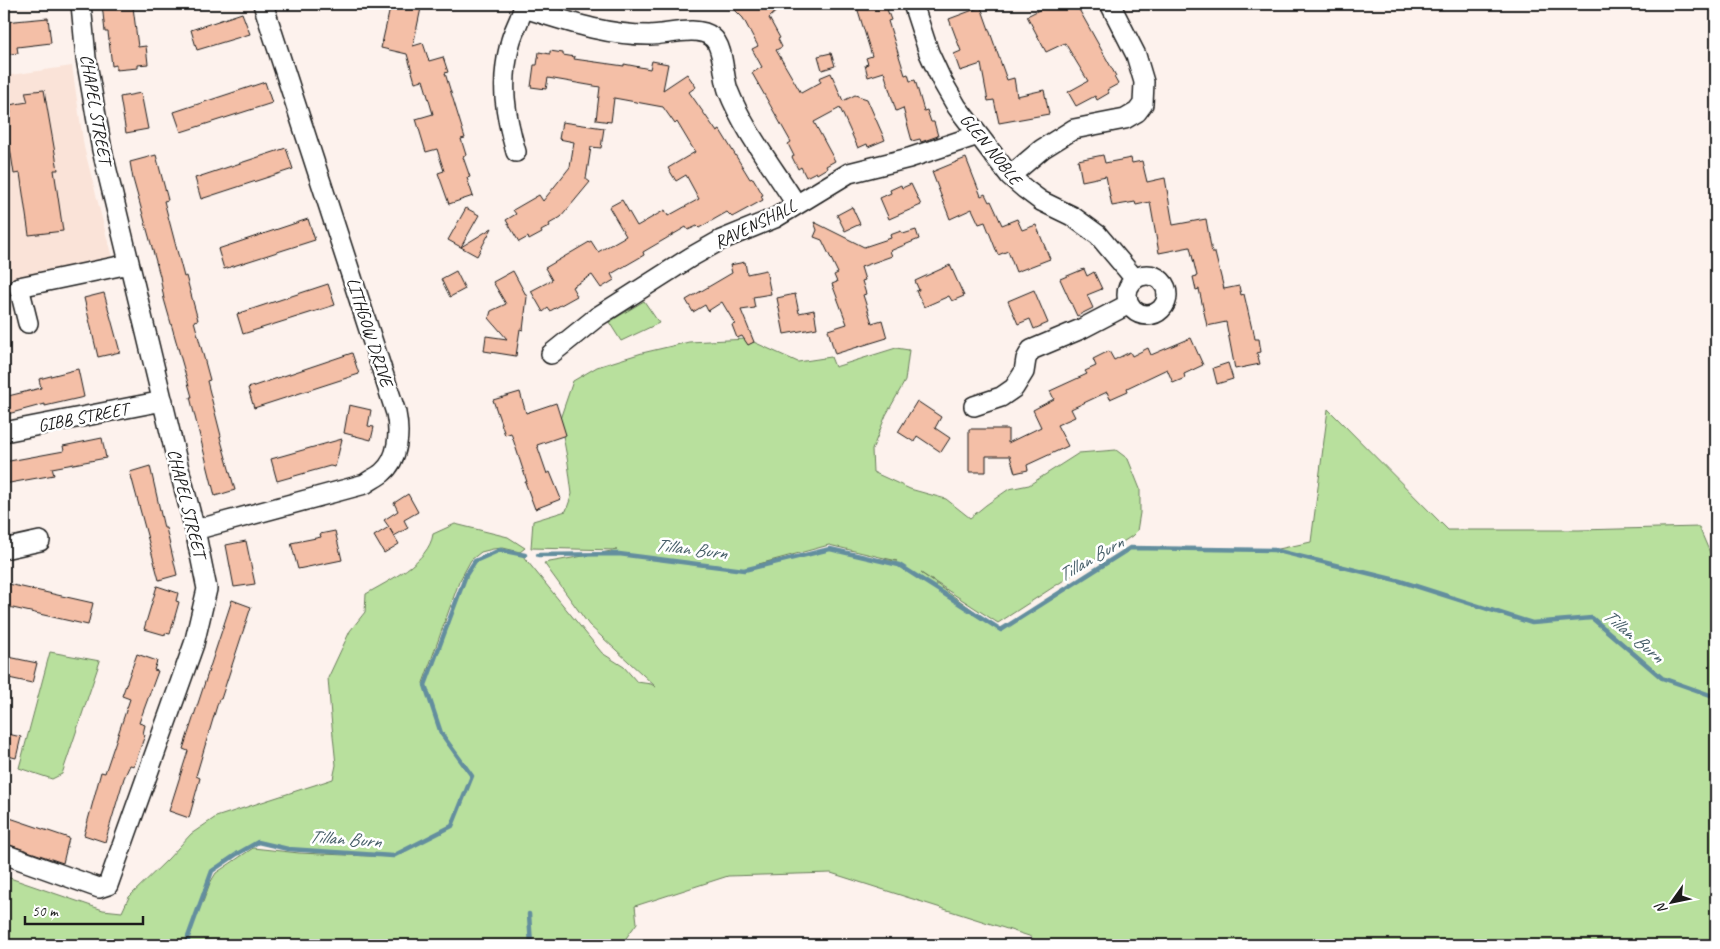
<svg xmlns="http://www.w3.org/2000/svg" width="1720" height="949" font-family="Caveat,sans-serif">
<style>
.built{fill:#fae3d8}
.green{fill:#b8e09d;stroke:#6a7e5c;fill-rule:evenodd}
.lines{fill:none;stroke-linecap:round;stroke-linejoin:round}
.stream{stroke:#638e9e;stroke-width:4.5}
.building{fill:#f4bfa7;stroke:#1c1c1c}
.minor-casing{stroke:#1c1c1c;stroke-width:22}
.minor{stroke:#fff;stroke-width:19}
.labels{text-anchor:middle;stroke-width:5;stroke-linejoin:round;paint-order:stroke}
.street-label{font-size:18px;fill:#1c1c1c;stroke:#fff}
.water-label{font-size:19px;font-style:italic;fill:#465e68;stroke:#fff}
</style>
<rect width="100%" height="100%" fill="#fdf2ed"/>
<filter id="ink" filterUnits="userSpaceOnUse"><feTurbulence type="fractalNoise" baseFrequency=".02" numOctaves="2"/><feDisplacementMap in="SourceGraphic" scale="10" xChannelSelector="R" yChannelSelector="G"/><feConvolveMatrix kernelMatrix="1 2 1 2 8 2 1 2 1" color-interpolation-filters="sRGB"/></filter>
<g filter="url(#ink)">
<path class="built" d="M72,66l12,81 28,111 -108,22v-204z"/>
<path class="green" d="M644,301l15,22 -38,18 -12,-19z
M747,339l51,23 33,-5 4,10 61,-19 13,2 -4,31 -19,34 -14,35 1,22 37,17 36,10 24,19 16,-13 23,-16 20,-4 50,-32 37,-3 12,9 12,30v24l-3,18 -5,5 -134,87 -77,-50 80,57 129,-82 144,2 37,-8 17,-133 120,121h131l120,-3 17,40v378h-674l-13,-9 -198,-63 -103,3 -93,30 2,17 -16,22h-617v-69l99,34 19,2 7,-15 39,-38 23,-25 25,-17 117,-38 3,-14 -5,-49 -3,-38 22,-47 15,-19 1,-18c22,-13 63,-32 67,-60l22,-10 53,13 17,11 -5,4 -17,-4 -10,1 -12,3 -10,8 -12,22 -36,101 11,31 -9,-29 40,-109 11,-16 26,-10 21,6 79,97 22,14 13,15 14,2 5,3 -67,-62 -45,-62 73,-13 -86,-2 2,-27 33,-10 6,-17 -4,-31 -8,-44 13,-38 24,-14 45,-14 47,-11zM829,545l68,16 -46,-6 -21,-6 -71,15zM430,838l-37,19 -94,-4 -46,-5 -37,25 -6,10 -7,19h-2l11,-31 25,-17 21,-12 30,7 105,7z
M50,652l50,9 -38,113 -10,5 -33,-11z"/>
<g class="lines">
<path class="stream" d="M538,555l81,-1 125,16 86,-21 69,16 102,65 129,-82 144,2 126,31 132,42 60,-5 70,60 54,19
M529,914l2,31
M188,945v-8l24,-66 25,-17 21,-12 30,7 105,7 59,-30 20,-50 -31,-43 -16,-48 41,-110 9,-14 25,-11 25,5"/>
</g>
<path class="building" d="M102,4h24v3h7l5,40 8,-1 2,18 -10,1v3l-22,2v-5l-4,1 -4,-34h-3z
M391,4h12l18,4 -8,38 10,-3 6,18 14,-4 5,15 -3,1 20,65 -4,1 5,16 -3,2 7,20 -3,1 6,18 -24,8 -11,-31 6,-2 -7,-22 -11,3 -10,-33 17,-5 -10,-34 -8,2 -8,-28 -26,-6z
M729,4h55l-15,14 11,20 -2,1 4,8 -6,3 25,43 20,-11 -2,-4 12,-5 12,28 12,-6 12,4 18,41 -17,7 -1,-3 -9,4 -18,-40 -26,14 21,39 -9,5 1,2 -10,6 -1,-2 -10,5 -5,-10 -3,2 -6,-12 2,-1 -6,-12 3,-2 -39,-69 10,-6 -10,-18 6,-3 -15,-28z
M856,4h29l6,16 -3,1 17,54 3,-1 2,7 5,-1 9,31 3,-1 4,12h3l4,14 -17,6 -1,-3 -8,2 -9,-33 -7,3 -12,-39 -16,5 -3,-12 3,-1 -2,-6 6,-2z
M1041,4h35l40,72 -2,1 4,7 -11,6 2,3 -12,7 -2,-4 -19,10 -8,-14 20,-11 -23,-38 -19,9 -19,-36 16,-8z
M981,7l26,73 7,-2 3,18 27,-6 5,24 -50,9 -5,-23 -6,1 -7,-37 -21,7 -6,-17 7,-3 -12,-32z
M242,13l8,21 -53,16 -6,-20z
M48,18l3,25 -34,4 1,6 -14,2v-33z
M550,51l13,2v2l12,2 -1,2 50,7v-2l26,5 2,-8 16,3 -5,26 24,-16 9,13 -7,5 28,40 3,-2 30,49 3,-1 10,17 -2,1 2,4 -31,17 -5,-5 -28,16 -2,-2 -9,4 -2,-3 -43,25 1,3 -33,19 3,6 -13,8 -9,-13 -20,12 5,9 -27,15 -2,-3 -5,4 -12,-21 21,-11 -7,-12 46,-27 7,11 28,-16 -17,-29 13,-7 15,26 28,-16 3,6 31,-17 -13,-24 -10,6 -8,-13 27,-16 -18,-30 -2,2 -12,-17 -49,-9 -3,24 -15,-2 4,-33 -52,-9 -2,11 -15,-2 3,-22h3l2,-13 11,2z
M831,53l4,13 -13,4 -4,-14z
M265,82l7,21 -91,29 -7,-20z
M44,90l14,80h-4l9,61 -34,4 -9,-62 -6,1 -9,-60 6,-1 -2,-8 19,-3 -3,-10z
M141,93l7,36 -22,4 -6,-36z
M562,122l42,6 -3,20 -10,-1 -5,32 4,3 -29,35 -12,7 1,2 -9,5 1,2 -13,7 -1,-3 -9,5 -13,-22 10,-6 -3,-4 26,-15 4,6 27,-34 4,-25 -15,-3z
M286,148l7,21 -92,30 -6,-21z
M156,155l12,45 -4,1 20,76 2,-1 12,44 -4,1 16,59 -3,1 14,55 -1,1 15,53 -20,6 -25,-99h2l-28,-98 -4,-23 -27,-97 -3,-17z
M1103,155l2,8 26,-5 1,5 10,-2 5,21 18,-4 8,47 33,-6 6,34h3l9,36 15,-3 2,9 3,-1 8,35 1,-1 2,11h4l2,13 -4,1 3,11 -25,5 -9,-47 -19,4 -8,-37 -3,1 -3,-13 4,-1 -7,-29 -31,6 -9,-51 -14,3 -1,-3 -23,4 -6,-30 -24,5 -4,-21z
M966,158l15,38 4,-2 4,8 2,-1 11,24 15,-6 5,11 14,-5 14,34 -34,13 -8,-21 -10,4 -13,-33 -6,2 -7,-15 -22,10 -18,-47z
M911,184l10,21 -32,14 -9,-21 11,-5 -1,-3 11,-5 1,3z
M852,207l8,17 -15,7 -8,-16z
M466,208l13,7 -18,32 31,-19 -15,28 -29,-16z
M308,219l7,21 -91,29 -6,-20z
M814,222l50,25 27,-9 -1,-3 11,-4 2,3 13,-4 3,9 -29,12 2,5 -31,11 4,13 -3,1 4,13 -3,1 9,28 10,-3 5,18 -52,16 -7,-24 19,-6 -15,-40 5,-2 -3,-7 4,-2 -16,-33 -8,-3 3,-7z
M745,262l2,12 19,-4 5,24 -18,3 2,11 -14,2 13,32 -6,3 -6,-9 -5,2 -5,-13 3,-1 -13,-22 -14,9 -3,-6 -12,7 -7,-12 46,-27 -2,-8z
M950,265l14,31 -12,5 -3,-5 -25,11 -8,-16 3,-1 -4,-9z
M1084,269l3,7 7,-4 8,17 -15,6 6,13 -16,8 -17,-37z
M456,271l9,18 -15,8 -9,-18z
M513,271l14,26 -4,33 -3,-1 -4,27 -32,-5 2,-15 21,3 -18,-21 2,-7 15,-7 -13,-22z
M328,284l7,21 -92,29 -6,-20z
M1034,290l14,33 -14,6 -4,-10 -12,5 -10,-23z
M104,293l16,59 -22,5 -14,-59z
M795,294l4,19 15,-3 3,18 -33,6 -7,-36z
M1191,338l12,27 -19,9 1,4 -12,5 -6,-14 -40,19 1,3 -18,8 -3,-7 -36,17 4,8 -18,8 11,21 -41,19 1,5 -13,3 -5,-17h-24v16h-17v-43h39v14l33,-16 -8,-17 21,-11 -4,-8 37,-17 -2,-3 11,-5 -3,-7 16,-8 5,9 16,-8 2,4 16,-8 3,7z
M352,353l7,21 -105,34 -6,-20z
M1228,363l5,16 -16,5 -4,-16z
M78,369l6,28 -39,9v-2l-41,11v-18l37,-9 -2,-9z
M520,392l6,21 30,-10 10,32 -29,10 10,29 3,-2 11,27 -26,10 -10,-27h2l-16,-49 -6,2 -12,-35z
M917,401l24,16 -6,11 15,10 -9,14 -24,-16 -3,6 -16,-10z
M349,405l22,5 -3,16 6,1 -3,13 -27,-7z
M102,438l4,20 -54,10 2,7 -50,9v-22l60,-11 -1,-5z
M342,439l-7,28 -5,-1 -53,15 -6,-22z
M150,466l14,62h2l11,47 -18,5 -29,-108z
M408,494l10,18 -14,8 4,8 -14,8 -4,-7 9,15 -15,9 -10,-17 15,-9 -5,-7 14,-9 -4,-8z
M335,531l7,29 -44,9 -7,-26 30,-6 -1,-3z
M246,541l9,43 -21,3 -8,-42z
M4,583l89,20 -5,22 -84,-19z
M157,586l21,7 -2,8 3,1 -9,32 -5,-1v2l-21,-6z
M232,600l19,7 -30,92h-2l-23,77 4,2 -11,40 -20,-7 19,-60 -5,-2z
M137,654l20,7 -3,9 4,1 -19,52 6,2 -2,9 2,1 -11,31 -4,-1 -6,13 -19,64 -21,-7 17,-63 4,1 25,-74 -8,-3z
M4,656l33,7 -5,20 -28,-6z
M4,733l17,4 -5,21 -12,-3z
M4,816l65,22 -6,25 -59,-20z"/>
<g class="lines">
<g class="minor-casing">
<path id="minor" d="M913,4l16,49 13,28 15,26 39,51 14,18 15,13 16,12 31,15 26,19 37,44
M524,8c42,13 80,27 125,27 18,0 49,-10 63,2 12,9 11,39 16,53 16,41 45,77 68,114
M516,152c-11,-38 -16,-68 -6,-108 3,-14 12,-26 14,-40
M1010,176l32,-27 32,-20 51,-10 12,-7 6,-8 1,-22 -8,-27 -26,-51
M1127 295a20 20 0 1 1 40 0a20 20 0 1 1-40 0Z
M28,323l-9,-36 110,-23
M551,354l46,-37 94,-60 30,-17 54,-22 74,-45 60,-15 69,-23
M974,406l27,-9 13,-9 10,-16 2,-13 5,-9 50,-21 48,-25
M4,432l159,-31
M195,530l170,-46c5,-4 12,-7 17,-11 17,-14 18,-41 14,-60l-133,-409
M4,549l36,-8
M4,854l95,34 9,-3 86,-241 13,-55 -12,-59 -18,-69 -75,-311 -16,-92 -5,-54"/>
</g>
<use href="#minor" class="minor"/>
</g>
</g>
<g class="labels">
<g class="street-label">
<text transform="translate(96 109) rotate(80)" y="6">CHAPEL STREET</text>
<text transform="translate(991 149) rotate(51)" y="6">GLEN NOBLE</text>
<text transform="translate(755 224) rotate(-26)" y="6">RAVENSHALL</text>
<text transform="translate(370 332) rotate(72)" y="6">LITHGOW DRIVE</text>
<text transform="translate(83 417) rotate(-11)" y="6">GIBB STREET</text>
<text transform="translate(187 503) rotate(76)" y="6">CHAPEL STREET</text>
</g>
<g class="water-label">
<text transform="translate(691 548) rotate(7)" y="7">Tillan Burn</text>
<text transform="translate(1090 558) rotate(-30)" y="7">Tillan Burn</text>
<text transform="translate(1634 635) rotate(40)" y="7">Tillan Burn</text>
<text transform="translate(345 838) rotate(4)" y="7">Tillan Burn</text>
</g>
</g>
<rect width="1720" height="949" fill="none" stroke="#fff" stroke-width="20"/>
<rect x="10" y="10" width="1700" height="929" fill="none" stroke="#1c1c1c" stroke-width="2" filter="url(#ink)"/>
<g transform="translate(1672 902) rotate(237)" stroke="#ffffff" stroke-width="4" paint-order="stroke">
<path d="M0-4L9 19L0 12L-9 19Z" fill="#1c1c1c"/>
<text y="-8" font-size="14" font-weight="bold" text-anchor="middle" fill="#1c1c1c">N</text>
</g>
<path d="M25 916v8h118v-8" fill="none" stroke="#1c1c1c" stroke-width="2.5"/>
<text x="32" y="916" font-size="15" fill="#1c1c1c" stroke="#ffffff" stroke-width="4" paint-order="stroke">50 m</text>
</svg>
